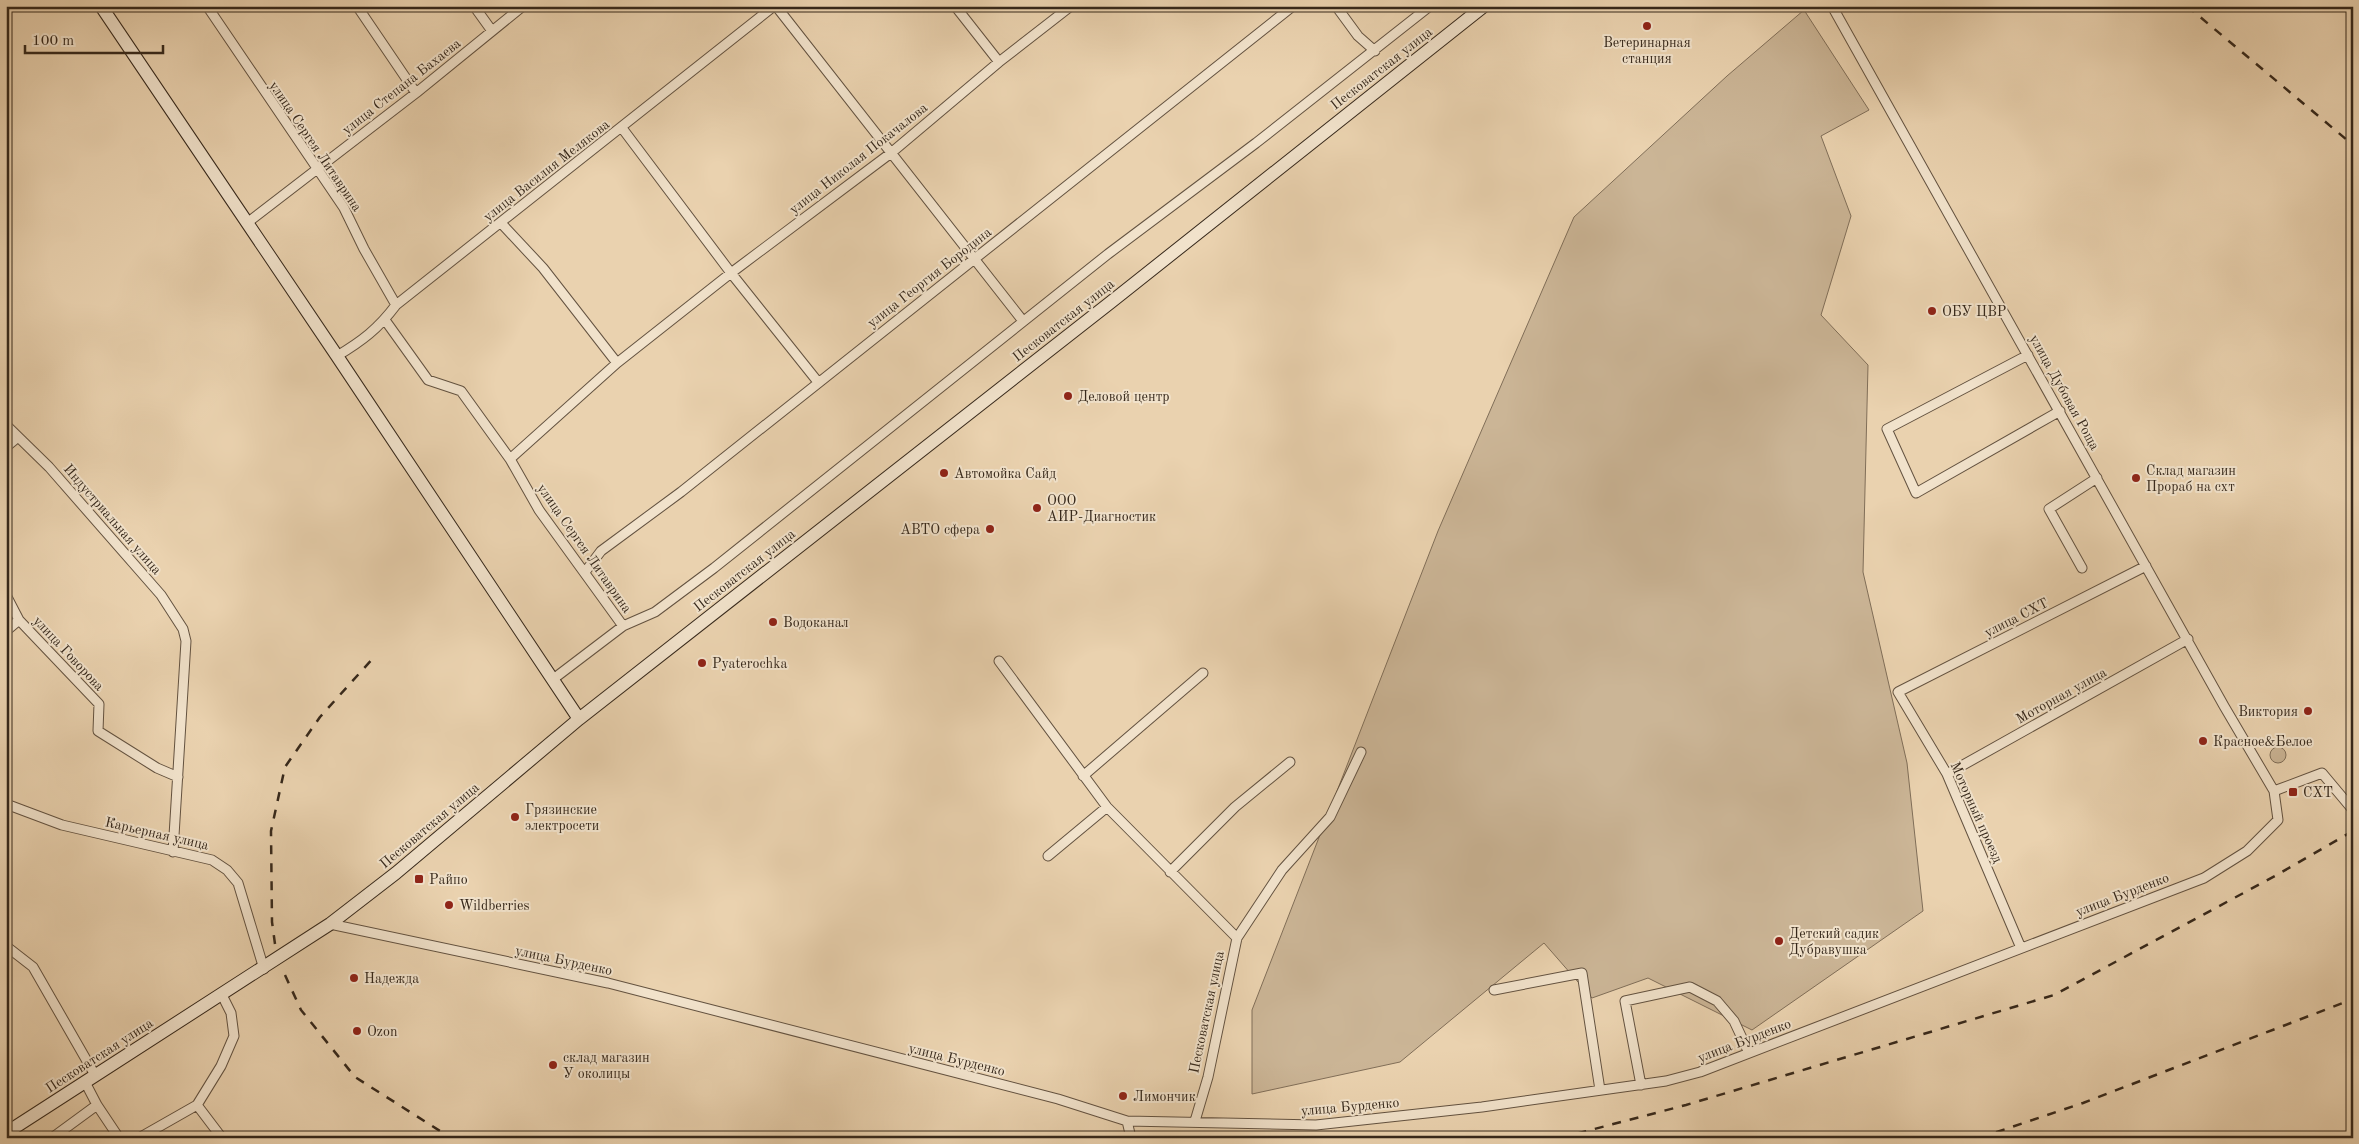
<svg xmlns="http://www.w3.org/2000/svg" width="2359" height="1144" font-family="'Old Standard TT',serif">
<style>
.green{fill:#cbb596;stroke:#806e58}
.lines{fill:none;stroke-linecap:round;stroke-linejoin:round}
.minor-casing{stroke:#635240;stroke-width:11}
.secondary-casing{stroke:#36281b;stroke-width:14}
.minor{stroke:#f1e2cb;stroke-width:9}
.secondary{stroke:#f1e2cb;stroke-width:12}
.rail{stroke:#36281b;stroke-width:2.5;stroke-dasharray:9 9;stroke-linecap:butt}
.poi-dot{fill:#8f2418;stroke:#f1e2cb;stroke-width:2}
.labels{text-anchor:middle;stroke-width:4;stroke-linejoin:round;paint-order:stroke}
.poi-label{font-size:14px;fill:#36281b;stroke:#f1e2cb;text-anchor:start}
.street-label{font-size:14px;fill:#36281b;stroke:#f1e2cb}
</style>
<rect width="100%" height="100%" fill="#ead2af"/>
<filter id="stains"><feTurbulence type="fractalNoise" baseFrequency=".004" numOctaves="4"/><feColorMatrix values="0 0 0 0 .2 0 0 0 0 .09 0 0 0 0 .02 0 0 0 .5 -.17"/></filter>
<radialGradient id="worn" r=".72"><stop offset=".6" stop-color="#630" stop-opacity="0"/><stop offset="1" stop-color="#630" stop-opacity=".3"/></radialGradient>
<path class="green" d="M1804,10l65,100 -48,26 30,80 -30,99 47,50 -5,207 44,191 16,148 -171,119 -104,-52 -56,20 -48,-55 -144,119 -148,32v-84l186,-479 136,-314 153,-141z
M2270 755a8 8 0 1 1 16 0a8 8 0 1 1-16 0Z"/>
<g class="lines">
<g class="minor-casing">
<path id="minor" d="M207,6l137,202 20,41 32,56
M357,6l59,87
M474,6l18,25
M776,6l247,315
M955,6l44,56
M1336,6l22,30 17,15
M622,128l109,145 87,109
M247,223l169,-130 107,-87
M501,223l42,45 74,95
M385,320l43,60 33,11 49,68 29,51 84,116
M2028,355l-141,74 29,64 144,-82
M337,356c25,-15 41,-27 59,-51l378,-299
M6,425l43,42 112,128 22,34 3,12 -13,211
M6,447l12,-10
M510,459l107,-96 114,-90 160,-120 108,-91 72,-56
M2082,568l-33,-59 48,-31
M585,572l16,-21 80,-59 612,-486
M6,595l13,25 80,84 -1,27 59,37 21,9
M6,631l13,-11
M999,661l108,146 130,131
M552,680l71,-54 32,-14 59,-44 394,-314 148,-111 174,-137
M1947,774l241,-135
M1083,776l120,-103
M2274,791l48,-18 31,37
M6,804l56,21 150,35 15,10 11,13 26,86
M1048,856l59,-49
M1170,872l65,-65 55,-45
M330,924l278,59 450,116 69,22 189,4 166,-18 184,-26 34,-9 504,-194 43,-27 31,-31 -4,-29 -50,-85 -392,-700
M6,946l27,21 62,108
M2021,948l-74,-174 -49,-82 248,-126
M1494,990l88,-17 18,117
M85,1082l12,23 22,33
M1641,1085l-16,-84 65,-14 27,14 17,20 15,32
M197,1105l25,33
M1127,1121l4,17
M1195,1121l13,-44 29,-139 45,-68 48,-53 31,-65
M52,1138l45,-33
M139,1138l58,-33 24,-39 13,-30 -3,-23 -9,-18"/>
</g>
<g class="secondary-casing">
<path id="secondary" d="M101,6l236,350 242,363
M6,1133l324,-209 66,-51 183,-154 532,-417 373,-296"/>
</g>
<use href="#minor" class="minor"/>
<use href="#secondary" class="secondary"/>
<path class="rail" d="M2187,6l166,139
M275,944l-3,-22 -1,-91 14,-64 35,-50 55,-61
M285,975l16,35 54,67 96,61
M1560,1138l126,-33 368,-110 221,-119 78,-45
M1979,1138l104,-35 270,-104"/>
</g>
<g class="poi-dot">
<circle cx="1647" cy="26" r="5"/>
<circle cx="1932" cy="311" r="5"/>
<circle cx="1068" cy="396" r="5"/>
<circle cx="944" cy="473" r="5"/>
<circle cx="2136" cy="478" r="5"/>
<circle cx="1037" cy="508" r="5"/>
<circle cx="990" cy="529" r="5"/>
<circle cx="773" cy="622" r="5"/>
<circle cx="702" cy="663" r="5"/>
<circle cx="2308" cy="711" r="5"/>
<circle cx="2203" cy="741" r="5"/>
<rect x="2288" y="787" width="10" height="10" rx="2.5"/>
<circle cx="515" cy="817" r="5"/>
<rect x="414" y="874" width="10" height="10" rx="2.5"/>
<circle cx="449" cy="905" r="5"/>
<circle cx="1779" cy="941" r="5"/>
<circle cx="354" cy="978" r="5"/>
<circle cx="357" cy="1031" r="5"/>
<circle cx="553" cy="1065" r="5"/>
<circle cx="1123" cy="1096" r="5"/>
</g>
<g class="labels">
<g class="poi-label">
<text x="1647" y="47" text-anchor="middle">Ветеринарная<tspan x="1647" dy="16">станция</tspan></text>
<text x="1942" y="316">ОБУ ЦВР</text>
<text x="1078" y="401">Деловой центр</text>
<text x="2146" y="475">Склад магазин<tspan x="2146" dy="16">Прораб на схт</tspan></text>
<text x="954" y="478">Автомойка Сайд</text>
<text x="1047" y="505">ООО<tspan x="1047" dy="16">АИР-Диагностик</tspan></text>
<text x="980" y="534" text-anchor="end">АВТО сфера</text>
<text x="783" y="627">Водоканал</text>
<text x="712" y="668">Pyaterochka</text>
<text x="2298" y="716" text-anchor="end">Виктория</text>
<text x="2213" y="746">Красное&amp;Белое</text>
<text x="2303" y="797">СХТ</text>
<text x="525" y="814">Грязинские<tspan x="525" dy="16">электросети</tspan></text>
<text x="429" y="884">Райпо</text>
<text x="459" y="910">Wildberries</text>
<text x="1789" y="938">Детский садик<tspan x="1789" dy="16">Дубравушка</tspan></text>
<text x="364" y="983">Надежда</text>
<text x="367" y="1036">Ozon</text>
<text x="563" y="1062">склад магазин<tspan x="563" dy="16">У околицы</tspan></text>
<text x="1133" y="1101">Лимончик</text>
</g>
<g class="street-label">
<text transform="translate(1381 68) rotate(-38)" y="5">Песковатская улица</text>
<text transform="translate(401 86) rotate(-38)" y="5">улица Степана Бахаева</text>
<text transform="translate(316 146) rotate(56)" y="5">улица Сергея Литаврина</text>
<text transform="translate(858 158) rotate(-38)" y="5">улица Николая Покачалова</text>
<text transform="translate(546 170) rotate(-38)" y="5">улица Василия Мелякова</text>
<text transform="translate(929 277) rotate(-38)" y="5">улица Георгия Бородина</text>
<text transform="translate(1063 320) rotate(-38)" y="5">Песковатская улица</text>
<text transform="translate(2065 392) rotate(61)" y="5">улица Дубовая Роща</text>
<text transform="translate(113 519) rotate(49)" y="5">Индустриальная улица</text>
<text transform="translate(585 548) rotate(55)" y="5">улица Сергея Литаврина</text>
<text transform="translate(744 570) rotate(-38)" y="5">Песковатская улица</text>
<text transform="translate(2016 617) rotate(-27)" y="5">улица СХТ</text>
<text transform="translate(69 653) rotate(47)" y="5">улица Говорова</text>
<text transform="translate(2061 695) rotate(-29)" y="5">Моторная улица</text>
<text transform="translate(1977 812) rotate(66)" y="5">Моторный проезд</text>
<text transform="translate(429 825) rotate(-40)" y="5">Песковатская улица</text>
<text transform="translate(157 833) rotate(13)" y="5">Карьерная улица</text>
<text transform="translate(2122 894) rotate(-21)" y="5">улица Бурденко</text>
<text transform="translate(564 960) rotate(12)" y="5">улица Бурденко</text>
<text transform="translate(1206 1012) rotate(-78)" y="5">Песковатская улица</text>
<text transform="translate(1744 1040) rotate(-21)" y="5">улица Бурденко</text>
<text transform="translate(99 1055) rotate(-33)" y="5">Песковатская улица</text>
<text transform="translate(957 1059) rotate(14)" y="5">улица Бурденко</text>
<text transform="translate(1350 1106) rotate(-5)" y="5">улица Бурденко</text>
</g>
</g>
<rect width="2359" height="1144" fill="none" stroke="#ead2af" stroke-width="25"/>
<rect x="8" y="8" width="2344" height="1129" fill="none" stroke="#36281b" stroke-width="2.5"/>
<rect x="12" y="12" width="2334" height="1119" fill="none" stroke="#36281b"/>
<path d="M25 45v8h138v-8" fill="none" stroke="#36281b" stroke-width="2.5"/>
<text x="32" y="45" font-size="15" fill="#36281b" stroke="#f1e2cb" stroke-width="4" paint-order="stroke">100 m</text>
<rect width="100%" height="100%" filter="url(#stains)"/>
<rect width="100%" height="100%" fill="url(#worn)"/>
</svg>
